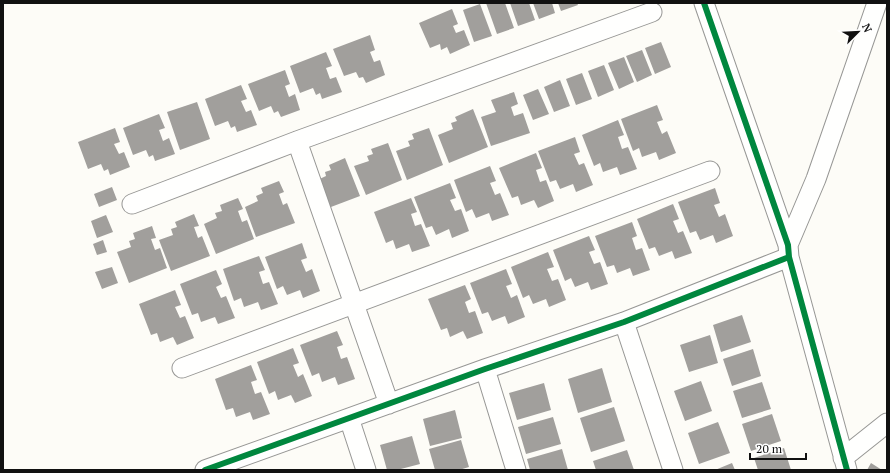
<svg xmlns="http://www.w3.org/2000/svg" width="890" height="473" font-family="'PT Serif',serif">
<style>
.building{fill:#a19f9c}
.lines{fill:none;stroke-linecap:round;stroke-linejoin:round}
.minor-casing{stroke:#979795;stroke-width:21}
.minor{stroke:#fffffe;stroke-width:19}
.cycleway-casing{stroke:#fff;stroke-width:8}
.cycleway{stroke:#00873e;stroke-width:6}
</style>
<rect width="100%" height="100%" fill="#fdfcf7"/>
<path class="building" d="M486,3h19l9,25 -17,6z
M510,3h19l6,17 -17,6z
M533,3h19l3,10 -16,6z
M558,3h19l1,2 -17,6z
M480,4l12,32 -18,6 -11,-32z
M452,9l6,15 -5,2 3,7 8,-3 6,15 -20,9 -3,-7 -6,3 -1,-6 -10,4 -11,-25z
M370,35l5,15 -5,2 4,10 6,-2 5,15 -19,8 -3,-6 -4,1 -3,-6 -12,4 -11,-27z
M661,42l10,25 -16,7 -10,-26z
M642,50l10,25 -15,7 -11,-26z
M326,52l6,14 -6,2 4,11 6,-2 6,15 -20,7 -2,-6 -4,2 -3,-7 -13,5 -10,-27z
M624,57l10,25 -15,7 -11,-26z
M604,65l10,25 -16,7 -10,-26z
M285,70l5,14 -5,2 4,11 6,-3 5,16 -19,7 -3,-6 -4,2 -3,-7 -12,5 -11,-27z
M582,73l10,26 -16,6 -10,-26z
M560,80l10,26 -16,6 -10,-25z
M241,85l6,14 -6,2 5,11 5,-2 6,15 -20,7 -2,-6 -4,2 -3,-7 -13,5 -10,-27z
M538,89l11,25 -16,6 -10,-25z
M514,92l4,12 -7,3 3,9 9,-3 7,20 -39,13 -10,-29 15,-5 -5,-12z
M197,102l13,37 -30,11 -13,-38z
M657,105l6,15 -6,2 5,12 5,-3 9,22 -17,7 -3,-8 -14,5 -3,-9 -6,3 -12,-32z
M473,109l15,38 -39,16 -11,-28 15,-6 -2,-6 6,-2 -2,-4z
M159,114l6,14 -6,2 4,11 6,-3 6,16 -20,7 -2,-6 -4,2 -3,-7 -13,5 -10,-27z
M618,120l6,15 -6,2 4,12 6,-2 9,22 -17,6 -3,-8 -14,5 -3,-9 -6,3 -12,-31z
M115,128l5,14 -6,2 5,10 5,-2 6,15 -20,8 -2,-6 -4,2 -3,-7 -13,5 -10,-27z
M429,128l14,37 -36,15 -11,-29 14,-5 -2,-5 6,-2 -2,-5z
M575,137l5,15 -6,2 5,11 5,-2 9,22 -17,7 -3,-8 -13,5 -4,-9 -6,2 -12,-31z
M388,143l14,37 -36,15 -12,-29 15,-5 -2,-5 6,-2 -2,-5z
M536,153l6,15 -6,2 4,12 6,-2 8,21 -16,7 -4,-8 -13,5 -3,-9 -6,2 -13,-30z
M345,158l15,38 -37,14 -10,-28 13,-6 -1,-4 6,-2 -2,-5z
M490,166l6,15 -6,2 5,12 5,-2 9,22 -17,6 -3,-8 -13,5 -4,-9 -6,3 -12,-32z
M279,181l5,11 -5,2 4,11 4,-2 8,20 -39,14 -11,-30 13,-6 -2,-5 7,-3 -2,-5z
M450,183l6,15 -6,2 5,11 6,-2 8,22 -17,7 -3,-9 -13,6 -4,-9 -6,2 -12,-31z
M112,187l5,13 -18,7 -5,-13z
M715,188l5,15 -6,2 5,12 6,-3 8,22 -17,7 -3,-8 -13,5 -4,-9 -6,2 -12,-31z
M238,198l5,11 -5,2 4,11 5,-2 7,19 -38,15 -12,-30 13,-6 -2,-5 7,-2 -2,-6z
M411,198l6,14 -6,2 4,12 6,-2 9,22 -18,6 -3,-8 -13,5 -3,-9 -7,3 -12,-31z
M673,204l6,15 -6,2 5,12 5,-2 9,22 -17,6 -3,-8 -13,5 -4,-9 -6,2 -12,-30z
M194,214l5,12 -5,1 4,11 4,-2 8,20 -39,15 -12,-31 14,-5 -2,-6 6,-2 -2,-5z
M106,215l7,17 -16,6 -6,-17z
M632,222l5,14 -5,2 4,12 6,-2 8,22 -17,6 -3,-8 -13,5 -3,-8 -7,2 -12,-31z
M152,226l4,12 -5,1 4,11 5,-2 7,20 -38,15 -12,-31 14,-5 -2,-6 6,-2 -2,-6z
M589,236l6,14 -6,2 5,12 6,-2 8,22 -17,6 -3,-8 -13,5 -4,-9 -6,3 -12,-31z
M103,240l4,12 -10,3 -4,-11z
M302,243l5,15 -6,2 5,12 6,-3 8,22 -17,7 -3,-8 -13,5 -4,-9 -6,3 -12,-32z
M548,252l6,15 -7,2 5,12 6,-2 8,21 -17,7 -3,-8 -13,5 -4,-9 -6,3 -12,-31z
M259,256l6,14 -6,2 4,12 6,-2 9,22 -17,6 -3,-8 -14,5 -3,-9 -7,3 -11,-32z
M112,267l6,16 -16,6 -7,-17z
M506,269l6,15 -6,2 5,12 6,-3 8,22 -17,7 -3,-8 -13,5 -4,-9 -6,2 -12,-31z
M216,270l6,14 -6,3 5,11 5,-2 9,22 -17,6 -3,-7 -14,5 -3,-9 -6,2 -12,-31z
M465,285l6,14 -6,3 4,11 6,-2 8,22 -16,6 -4,-8 -13,6 -3,-9 -6,2 -13,-31z
M175,290l6,15 -6,2 5,11 5,-2 9,22 -17,7 -4,-8 -13,5 -3,-9 -6,2 -12,-31z
M742,315l9,27 -30,10 -8,-27z
M337,331l6,14 -6,2 4,12 6,-2 8,22 -17,6 -3,-8 -13,5 -3,-9 -7,3 -12,-31z
M710,335l8,28 -29,9 -9,-27z
M293,348l6,15 -6,2 5,12 5,-3 9,22 -17,7 -4,-8 -13,5 -3,-9 -6,3 -12,-32z
M753,349l8,27 -29,10 -9,-27z
M251,365l6,15 -6,2 4,12 6,-2 9,22 -17,6 -3,-8 -14,5 -3,-9 -7,2 -11,-31z
M602,368l10,34 -34,11 -10,-34z
M701,381l11,30 -27,10 -11,-30z
M762,382l9,27 -29,9 -9,-27z
M544,383l7,27 -34,10 -8,-27z
M614,407l11,34 -34,11 -11,-34z
M455,410l7,28 -32,8 -7,-27z
M772,414l9,27 -30,10 -9,-27z
M553,417l8,27 -35,10 -8,-27z
M718,422l12,31 -31,11 -11,-31z
M412,436l8,28 -23,6h-10l-7,-25z
M461,440l8,27 -10,3h-24l-6,-21z
M784,448l7,22h-33l-4,-12z
M562,449l6,21h-38l-3,-11z
M627,450l7,20h-38l-3,-9z
M732,463l3,7h-20z
M871,463l11,7h-15z"/>
<g class="lines">
<g class="minor-casing">
<path id="minor" d="M704,3l84,242 1,12 58,213
M297,141l92,263
M132,204l165,-63 355,-129
M788,245l28,-66 61,-176
M624,322l49,148
M182,368l528,-197
M485,369l31,101
M349,418l17,52
M843,458l44,-35
M205,470l280,-101 139,-47 165,-65"/>
</g>
<use href="#minor" class="minor"/>
<g class="cycleway-casing">
<path id="cycleway" d="M704,3l84,242 1,12 58,213
M205,470l280,-101 139,-47 165,-65"/>
</g>
<use href="#cycleway" class="cycleway"/>
</g>
<rect width="890" height="473" fill="none" stroke="#111111" stroke-width="8"/>
<g transform="translate(858 32) rotate(66)" stroke="#ffffff" stroke-width="3" paint-order="stroke">
<path d="M0-3L7 15L0 10L-7 15Z" fill="#111111"/>
<text y="-6" font-size="11" font-weight="bold" text-anchor="middle" fill="#111111">N</text>
</g>
<path d="M750 453v6h56v-6" fill="none" stroke="#111111" stroke-width="2"/>
<text x="756" y="453" font-size="12" fill="#111111" stroke="#ffffff" stroke-width="3" paint-order="stroke">20 m</text>
</svg>
